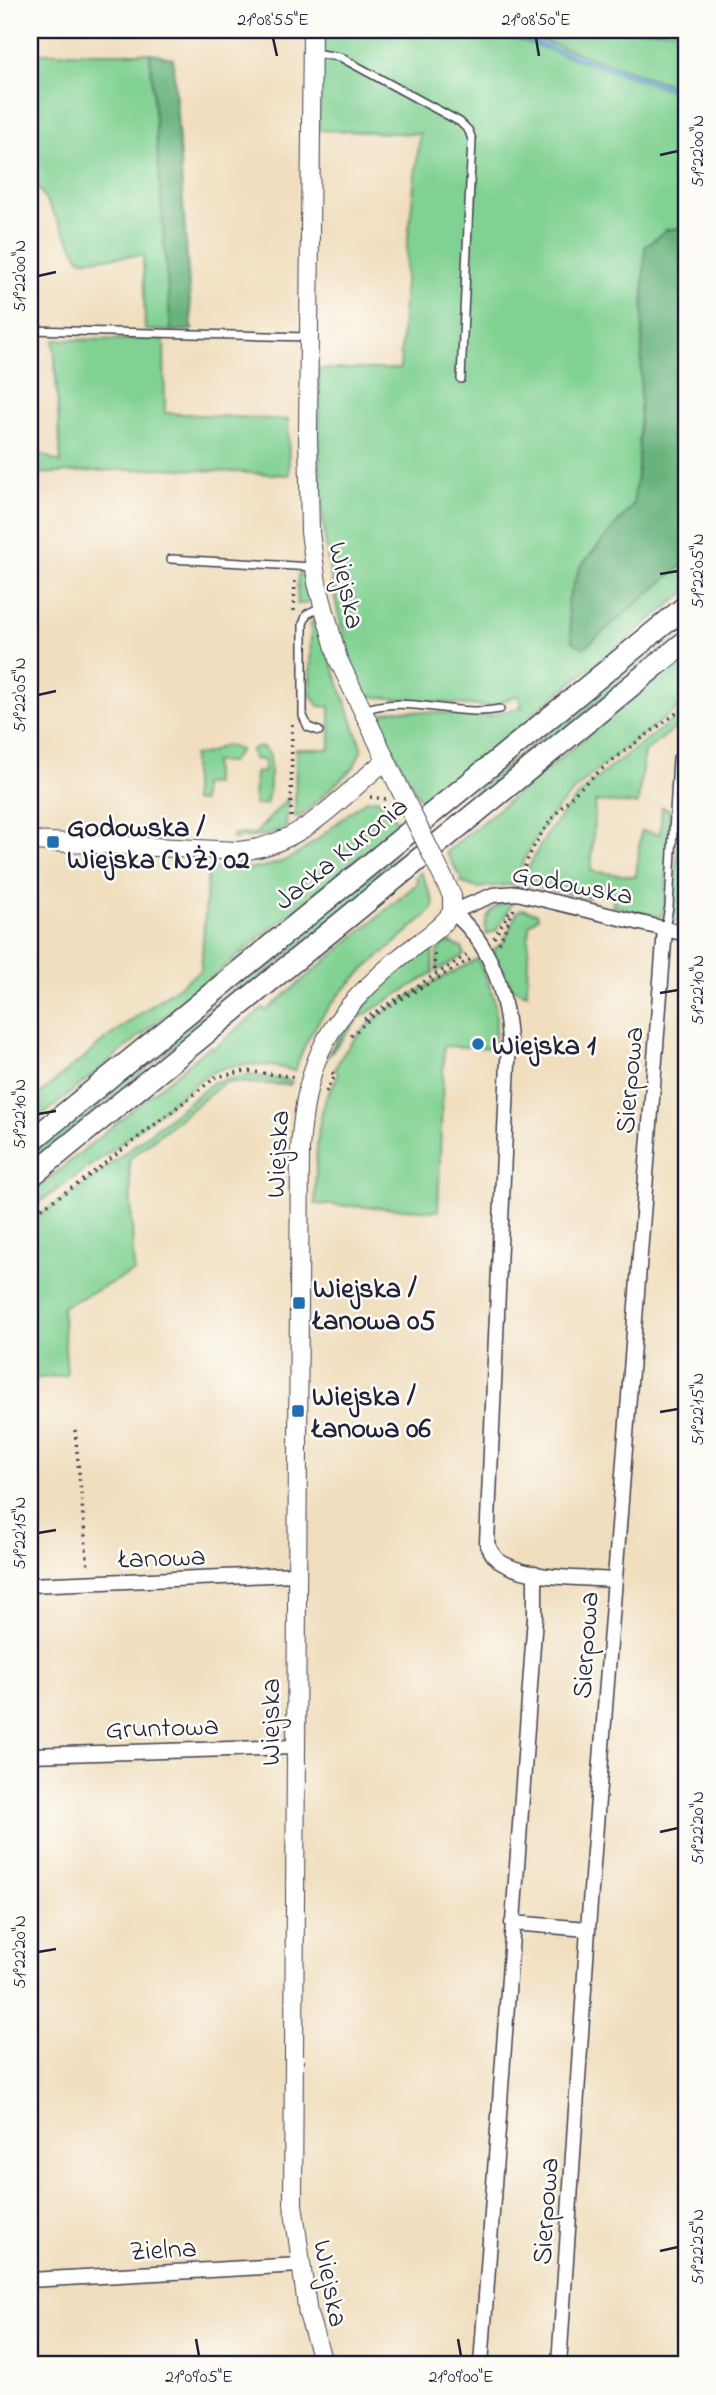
<svg xmlns="http://www.w3.org/2000/svg" width="716" height="2395" font-family="'Indie Flower',sans-serif">
<style>
.green{fill:#80d192;stroke:#517a66;stroke-width:2}
.forest{fill:#68b37c;stroke:#456a5c;stroke-width:2}
.lines{fill:none;stroke-linecap:round;stroke-linejoin:round}
.stream{stroke:#5ea1d2;stroke-width:5}
.service-casing{stroke:#413e4f;stroke-width:10}
.minor-casing{stroke:#413e4f;stroke-width:17}
.tertiary-casing{stroke:#413e4f;stroke-width:20}
.primary-casing{stroke:#413e4f;stroke-width:24}
.path{stroke:#413e4f;stroke-width:3.5;stroke-dasharray:2 5;stroke-linecap:butt}
.service{stroke:#fff;stroke-width:7}
.minor{stroke:#fff;stroke-width:14}
.tertiary{stroke:#fff;stroke-width:18}
.primary{stroke:#fff;stroke-width:21}
.tertiary-bridge-casing{stroke:#413e4f;stroke-width:20;stroke-linecap:butt}
.tertiary-bridge{stroke:#fff;stroke-width:18}
.ticks{fill:none;stroke:#22223b;stroke-width:2.5}
.poi-dot{fill:#1f6fb2;stroke:#fdfcf7;stroke-width:2.5}
.labels{text-anchor:middle;stroke-width:5;stroke-linejoin:round;paint-order:stroke}
.street-label{font-size:28px;fill:#22223b;stroke:#fdfcf7}
.poi-label{font-size:28px;font-weight:bold;fill:#22223b;stroke:#fdfcf7;text-anchor:start}
.neatline{fill:none;stroke:#22223b;stroke-width:2.5}
.ticks-label{font-size:18px;text-anchor:middle;fill:#22223b}
</style>
<rect width="100%" height="100%" fill="#fdfcf7"/>
<filter id="ink" filterUnits="userSpaceOnUse"><feTurbulence type="fractalNoise" baseFrequency=".0143" numOctaves="2"/><feDisplacementMap in="SourceGraphic" scale="14" xChannelSelector="R" yChannelSelector="G"/><feConvolveMatrix kernelMatrix="1 2 1 2 8 2 1 2 1" color-interpolation-filters="sRGB"/></filter>
<filter id="wash" filterUnits="userSpaceOnUse"><feTurbulence type="fractalNoise" baseFrequency=".00686" numOctaves="4" result="noise"/><feDisplacementMap in="SourceGraphic" scale="28" xChannelSelector="R" yChannelSelector="G"/><feGaussianBlur stdDeviation="1.57" result="paint"/><feColorMatrix in="noise" values="0 0 0 0 0 0 0 0 0 0 0 0 0 0 0 0 0 1.4 0 .05"/><feComposite in="paint" operator="in"/></filter>
<g filter="url(#wash)">
<rect width="100%" height="100%" fill="#f0debe"/>
<path class="green" d="M328,30h161l197,65v497l-154,122 3,4 -62,51 -3,-2 -47,38 -40,-74 -3,-8 4,-10 11,-3 94,6 33,-9 -4,-12 -24,10 -14,1 -113,-10 -6,-6c-41,-113 -43,-203 -42,-321h81l7,-123 13,-112 -101,-4 1,-83z
M511,30h175v60z
M30,53h120l21,278 -26,-1 -2,-75 -62,5 -41,-70h-10z
M164,339l1,74 123,7 1,55 -126,-7 -133,6v-25l31,14 -7,-123z
M298,574l9,2 4,23 -6,5h-8z
M316,619l46,130 -8,18 -55,51 -4,-1 1,-68h34v-42l-12,-1 -8,-13 1,-70z
M686,619v10l-249,205 -4,-8z
M686,655v47c-66,52 -146,97 -171,182l-38,4 -17,-6 2,-2 -16,-28z
M686,710v10l-42,32 -6,52 -43,-2 -4,69 45,6 5,-46 19,3 2,-27 8,3 -5,98 -4,9 -49,-11 2,-8 -24,-5 -1,5 -67,-14c31,-85 95,-121 164,-174z
M225,745l15,5 -9,12h-17v22h-12v18l-9,-1v-46l15,-2z
M263,747l7,8v32l-4,17 -12,1 1,-33h9v-12l-11,-1 -2,-10z
M288,798l-2,29 -20,8 -33,4v-5h22z
M377,799l13,10 8,16 -368,301v-24l81,-67 90,-65 7,-101c91,5 93,-21 158,-69z
M679,829l7,1 -4,73 4,4v16l-14,-3z
M408,846l4,8 -382,309v-9z
M421,872l13,31 -3,8c-53,49 -114,87 -136,160 -29,-8 -61,-11 -89,4l-99,79 -77,55v-19l4,1 176,-145 3,3 50,-41 3,3 152,-128 -2,-6z
M513,902l-16,28 -11,5c-4,-19 8,-33 27,-33z
M522,909l15,4 1,4 -9,8 -2,69 -15,-6 -19,-38 11,-8 13,-30z
M451,943l12,6 1,6 -27,16v-18l6,-9z
M432,944l1,29 -74,45 -34,42c25,-49 66,-81 107,-116z
M477,959c18,34 23,51 16,89l-49,-2 -6,165 -123,-7c1,-30 0,-77 11,-105 3,-9 9,-16 12,-25l-3,-5c26,-57 91,-81 142,-110z
M250,1075l42,6 -2,4 -65,-3 -96,77 5,113 -72,35 5,68 -37,4v-158l52,-34 132,-105z"/>
<path class="forest" d="M150,53l23,5 19,272 -21,1z
M686,227v335l-102,86 -12,-7 -5,-39 13,-35 53,-62 5,-37 7,-221 21,-17z"/>
<g class="lines">
<path class="stream" d="M496,30l190,63"/>
</g>
</g>
<g filter="url(#ink)">
<g class="lines">
<g class="service-casing">
<path id="service" d="M313,53l27,4 120,65 9,9 3,9 -11,239
M30,330l279,7
M171,559l142,8
M362,711c42,-18 93,7 138,-2
M319,731l-11,-4 -5,-11v-92l4,-10 16,-8
M665,929l4,-22 8,-149 9,-6"/>
</g>
<g class="minor-casing">
<path id="minor" d="M613,1580c-33,-3 -78,0 -109,-16 -9,-4 -13,-12 -17,-21l22,-504c-3,-46 -19,-98 -57,-127l41,-17 24,-2 169,41
M30,1585l266,-11
M30,1755l265,-8
M512,1923l76,6
M30,2280l269,-15
M481,2365l54,-748v-44
M559,2365l29,-436 77,-1000"/>
</g>
<g class="tertiary-casing">
<path id="tertiary" d="M312,30l-4,404 2,98 7,51 21,76 74,155
M30,841l208,10c63,-4 100,-52 147,-90
M324,2365l-16,-51 -15,-110 7,-1056c7,-94 28,-129 99,-190 17,-14 41,-28 53,-46v-16l-17,-35"/>
</g>
<g class="primary-casing">
<path id="primary" d="M30,1142l656,-536
M30,1177l656,-536"/>
</g>
<path class="path" d="M294,611l1,-35
M370,797l16,2
M291,817l1,-94
M520,880c24,-81 103,-126 166,-174
M494,938l17,-29
M499,943l15,-34
M434,954l1,20
M364,1019l106,-66
M351,1036l23,-21 97,-56
M326,1092l9,-16 -3,-4
M30,1216l52,-35 134,-104 30,-6 48,6
M75,1430l13,138"/>
<use href="#service" class="service"/>
<use href="#minor" class="minor"/>
<use href="#tertiary" class="tertiary"/>
<use href="#primary" class="primary"/>
<g class="tertiary-bridge-casing">
<path id="tertiary-bridge" d="M412,814l23,47"/>
</g>
<use href="#tertiary-bridge" class="tertiary-bridge"/>
</g>
</g>
<path class="ticks" d="M273,38l4,18M536,38l3,18M660,155l18,-4M38,276l18,-4M660,574l18,-3M38,695l18,-4M660,993l18,-3M38,1114l18,-3M660,1412l18,-3M38,1533l18,-3M660,1832l18,-4M38,1952l18,-3M660,2251l18,-4M196,2339l3,17M458,2339l3,17"/>
<g class="poi-dot">
<rect x="46" y="835" width="14" height="14" rx="3.5"/>
<circle cx="478" cy="1044" r="7"/>
<rect x="292" y="1296" width="14" height="14" rx="3.5"/>
<rect x="291" y="1404" width="14" height="14" rx="3.5"/>
</g>
<g class="labels">
<g class="street-label">
<text transform="translate(348 585) rotate(78)" y="10">Wiejska</text>
<text transform="translate(340 852) rotate(-39)" y="10">Jacka Kuronia</text>
<text transform="translate(573 883) rotate(11)" y="10">Godowska</text>
<text transform="translate(628 1080) rotate(-85)" y="10">Sierpowa</text>
<text transform="translate(276 1154) rotate(-87)" y="10">Wiejska</text>
<text transform="translate(162 1556) rotate(-2)" y="10">Łanowa</text>
<text transform="translate(584 1645) rotate(-86)" y="10">Sierpowa</text>
<text transform="translate(269 1722) rotate(-90)" y="10">Wiejska</text>
<text transform="translate(162 1726) rotate(-2)" y="10">Gruntowa</text>
<text transform="translate(544 2211) rotate(-86)" y="10">Sierpowa</text>
<text transform="translate(163 2248) rotate(-3)" y="10">Zielna</text>
<text transform="translate(332 2283) rotate(79)" y="10">Wiejska</text>
</g>
<g class="poi-label">
<text x="67" y="836">Godowska /<tspan x="67" dy="32">Wiejska (NŻ) 02</tspan></text>
<text x="492" y="1054">Wiejska 1</text>
<text x="313" y="1297">Wiejska /<tspan x="313" dy="32">Łanowa 05</tspan></text>
<text x="312" y="1405">Wiejska /<tspan x="312" dy="32">Łanowa 06</tspan></text>
</g>
</g>
<rect width="716" height="2395" fill="none" stroke="#fdfcf7" stroke-width="77"/>
<rect x="38" y="38" width="640" height="2318" class="neatline"/>
<g class="ticks-label">
<text x="273" y="25">21°08'55"E</text>
<text x="536" y="25">21°08'50"E</text>
<text transform="translate(697 151) rotate(-90)" y="6">51°22'00"N</text>
<text transform="translate(19 276) rotate(-90)" y="6">51°22'00"N</text>
<text transform="translate(697 571) rotate(-90)" y="6">51°22'05"N</text>
<text transform="translate(19 695) rotate(-90)" y="6">51°22'05"N</text>
<text transform="translate(697 990) rotate(-90)" y="6">51°22'10"N</text>
<text transform="translate(19 1114) rotate(-90)" y="6">51°22'10"N</text>
<text transform="translate(697 1409) rotate(-90)" y="6">51°22'15"N</text>
<text transform="translate(19 1533) rotate(-90)" y="6">51°22'15"N</text>
<text transform="translate(697 1828) rotate(-90)" y="6">51°22'20"N</text>
<text transform="translate(19 1952) rotate(-90)" y="6">51°22'20"N</text>
<text transform="translate(697 2247) rotate(-90)" y="6">51°22'25"N</text>
<text x="199" y="2382">21°09'05"E</text>
<text x="461" y="2382">21°09'00"E</text>
</g>
</svg>
